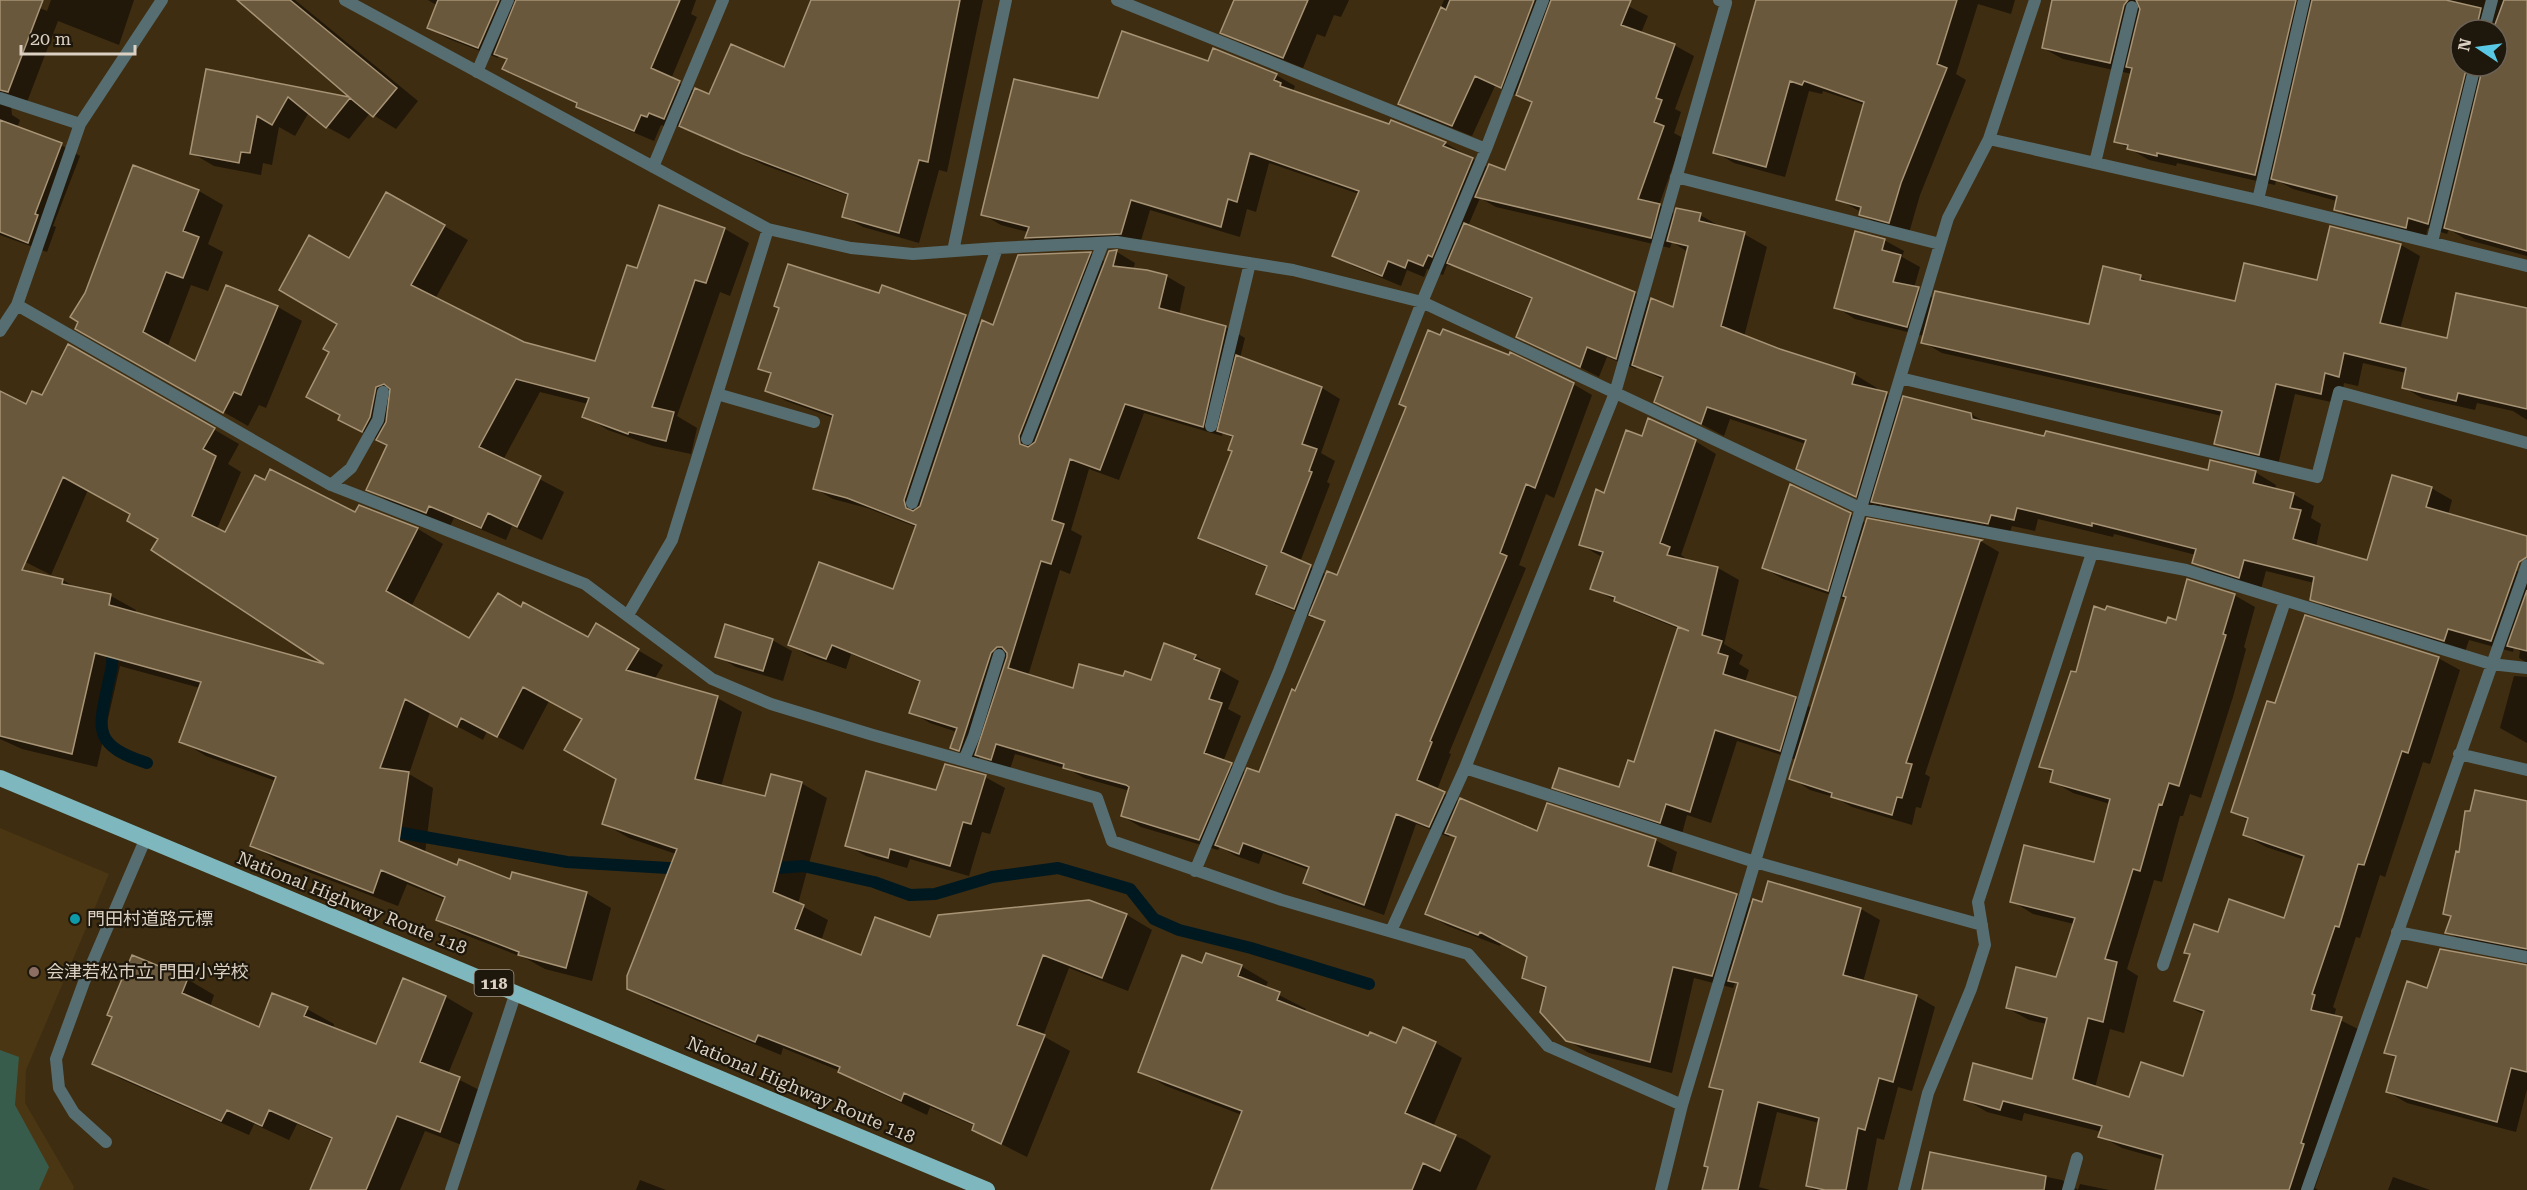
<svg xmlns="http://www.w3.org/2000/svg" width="2527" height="1190" font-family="'Roboto Serif','Noto Sans JP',serif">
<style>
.built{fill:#4b3613}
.green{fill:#385c4b}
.shadow{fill:#0007;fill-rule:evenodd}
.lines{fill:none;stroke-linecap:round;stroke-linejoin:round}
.stream{stroke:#001921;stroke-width:12}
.building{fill:#6a583c;stroke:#a79375;stroke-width:1.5;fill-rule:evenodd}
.minor{stroke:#566e71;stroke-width:12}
.trunk{stroke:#7eb8be;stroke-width:16}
.culture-dot{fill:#0f9aa8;stroke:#1e170b;stroke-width:2}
.education-dot{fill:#8d6e63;stroke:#1e170b;stroke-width:2}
.labels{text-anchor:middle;stroke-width:4.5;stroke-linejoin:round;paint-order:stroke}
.shield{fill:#1e170b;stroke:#a2988a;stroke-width:1.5}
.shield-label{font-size:16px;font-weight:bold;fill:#dbd0c1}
.street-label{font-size:18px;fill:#dbd0c1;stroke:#1e170b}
.poi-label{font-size:18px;fill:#dbd0c1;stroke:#1e170b;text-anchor:start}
</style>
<rect width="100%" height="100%" fill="#3e2d11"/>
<path class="built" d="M0,828l109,46 -83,196 -1,33 49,84 -1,3h-73z"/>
<path class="green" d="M0,1050l19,7 -4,48 34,62 -10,23h-39z"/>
<path class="shadow" d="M0,0h21l26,11 4,-11h83l-15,45 -61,-24 -31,81 -16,4 1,9 8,5 -3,8 44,17 19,11 -27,70 3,1 -9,25 -47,-17z
M239,0h56l123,101 -22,28 -26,-16 -21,26 -22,-12 -18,-15 -14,24 -16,-9 -7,38 -9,-2 -2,12 -47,-9 -22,-13 15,-82 147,28z
M428,0h268l-5,14 6,3 -26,62 24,12 15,5 74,-27 28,-69h171l-36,172 -8,-2 -20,73 -56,-16 -20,-11 6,-20 -85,-31 -79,-38 -1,2 -15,-6 -2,4 -6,-2 -7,16 -57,-24 -19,-12 -74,-37 4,-7 -9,-5 -1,2 -49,-19 -20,-11 9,-22z
M1236,0h113l-8,17 -7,-2 -9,22 -8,-3 -14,34 -62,-25 -19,-11z
M1444,0h172l32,16 -7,17 33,12 20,11 -19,53 6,3 -7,21 9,5 -24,67 17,10h24l23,13 21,6 23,13 -23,90 36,14 74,23 23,14 -1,3 11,3 16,9 68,11 17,10 221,48h46l21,13 -1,5 18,4 21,12 -3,12 10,6 -5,23 52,14 63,-73 21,12 -4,15 61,52 18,8v88l-8,-5 1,-7 -6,-3 -1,4 -44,-12 -4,12 -132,-41 -22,-12 3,-16 -48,-12 -5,18 -46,-14 -21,-13 2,-7 -82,-21 -1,3 -75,-18 -3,12 -23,-5 -3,9 -115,-21 -14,-9 -1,4 -81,-41 8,-24 -76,-25 -6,17 -68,-35 7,-21 -26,-14 -1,3 -29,-12 -8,20 -81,-41 15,-36 -64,-27 -17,-9 -1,2 -4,-1 -4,10 -16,-6 -3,8 -17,-7 -6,16 -48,-20 -19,-11 25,-61 -90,-31 -13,49 -9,-3 -7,28 -90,-27 -10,34 -95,4 -19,-10 2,-6 -27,-7 -19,-11 117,-114 110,-37 67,12 19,11 -2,5 5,3 147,49 44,25 17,4 27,-69 -38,-17 -23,50 -53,-21 -19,-11zM1480,198l16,9 174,41 2,-6 16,10 -14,57 -23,-7 -16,-9 -167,-67z
M1777,0h238l-4,14 -33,-10 -22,70 10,6 -46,115 -11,38 -29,-8 -19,-11v-2l-23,-13 27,-94 -42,-14 -1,3 -13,-3 -24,86 -51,-14 -19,-11z
M2054,0h473v256l-62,-17 -16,-10 -2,5 -19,-6 -3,10 -70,-17 -20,-12 2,-8 -44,-12 -17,-9 -1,5 -98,-22 -1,3 -27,-6 -33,-19 16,-67 -69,-15 -20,-11zM2461,30h36v36h-36z
M134,167l65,24 24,14 -15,39 15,8 -15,39 -17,-6 -24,63 28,16 32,-77 51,20 24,14 -36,87 -7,-3 -11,21 -171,-98 9,-34z
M660,207l65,22 24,14 -19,53 -10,-4 -43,124 20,12 -6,26 -38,-8 -45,-16 -24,-14 4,-12 -48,-12 -37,68 61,32 -22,48 -30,-14 -6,14 -52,-22 -4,8 -58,-23 -24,-14 21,-43 -49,-27 2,-3 -11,-63 8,-30 11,-63 94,-34 24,14 -33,59 88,45 73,19 42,-93z
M2331,228l70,17 19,11 -20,73 48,11 79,-31v111l-14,-9 -36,-8 -2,7 -53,-12 -19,-11 3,-14 -43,-10 -5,23 -14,-3 -4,21 -45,-10 -17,71 -43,-11 -19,-11 6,-27 -280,-63 -19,-11 1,-6 -69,-17 -19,-12 48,-67 20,11 -2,6 18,10 -6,21 20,10 156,28 50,-49 14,7 82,18 82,-20z
M1110,252h7l18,11 -2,7 33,6 19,11 -6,28 47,12 19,11 -5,20 82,30 18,11 -19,54 14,8 -8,21 3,2 -30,78 27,13 10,2 236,-193 19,11 -38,103 -8,-4 -27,71 7,3 -77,185 2,1 -14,36 23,12 78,31 117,7 22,12 -6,23 65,20 16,9 11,-1 6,-20 92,26 19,11 -17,62 53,14 19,11 -23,84 -14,-4 -14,53 -7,-2 -10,52h-52l-8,-4 12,-63 -42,-11 -18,75 11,3h-67l21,-97 -13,-7 28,-101 -4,-2 -2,5 -39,-10 -22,95 -83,-20 -22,-13 -20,-50 -24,-13 6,-20 -27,-14 -2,3 -52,-20 -21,-12 30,-76 -7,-4 -1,3 -33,-13 -32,91 -60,-21 -19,-11 4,-13 -46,-17 -4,11 -23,-8 -16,-9 -2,3 -77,-23 -19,-11 8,-25 -46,-13 -16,-9 -53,-15 -5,15 -14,-4 -16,-9 -2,4 -7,-2 -19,-11 5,-15 -27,-9 -19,-11 10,-29 -70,-29 -5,15 -37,-13 -19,-11 104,-54 22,-64 -49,-19 -34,-9 -19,-11 20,-70 -48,-17 -19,-11 5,-15 -12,-7 120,-73 85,21 16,9 13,1 96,-73 16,9zM1144,413l78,23 1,-4 11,7v12l-34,86 18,11 50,20 -10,25 18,11 37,14 1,-2 12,7 -66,151 -13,-1 -24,-11 18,-46 -13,-7 11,-28 -44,-25 -43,26 -28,-4 -50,12 -46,-14 32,-106 10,4 12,-38 -11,-6 18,-61 30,11z
M103,365l136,79 -11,20 13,8 -24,57 9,5 130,-19 4,-8 58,22 25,15 -32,63 59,33 52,-32 67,31 8,-13 66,39 -9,15 63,18 25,14 -21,75 45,11 35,-15 26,15 -29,106 30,16 -7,21 41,16 231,-55 34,13 25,15 -24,61 -59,-23 -26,68 27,15 -43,106 -53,-27 1,-4 -45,-19 -3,8 -62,-29 -25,-15 -57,-23 -2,7 -127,-52 -26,-15 48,-134 -47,-16 -26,-15 15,-44 -35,-60 -34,-18 -26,49 -36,-19 -4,9 -53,-28 -21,62 24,14 -8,65 33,14 53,14 75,12 25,15 -19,73 -47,-12 -18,-10 -64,-25 -25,-14 8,-20 -39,-16 -9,22 -121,-46 -25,-15 24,-64 -70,-25 -25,-15 19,-53 -80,-22 -23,101 -75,-18 -22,-10v-168l63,9 13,8 35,8 25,14 -1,4 196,53 -171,-128 -28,-25 -44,-24 -37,85 -51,-26v-136l27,-7z
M1643,438l52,3 21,13 -35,101 9,7 28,6 21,12 -15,64 19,11 -4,9 10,6 -4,12 50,16 18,11 33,-109 -63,-21 -19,-11 86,-54 17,10 1,-4 114,22 17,10 -74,222 5,3 -9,31 -5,-1 -4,18 -60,-18 -18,-10 -24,-7 -19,-12 6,-18 -60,-19 -26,82 -24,-8 -5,19 -107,-35 -21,-12 66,2 15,-26 44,-134 -42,-17 -45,-24 10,-31 -21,-12 24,-50z
M2234,595l21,12 -11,40 2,2 -13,48 -32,101 -11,-4 -7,22h-3l-18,66 -8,-2 -27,89 11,7 -14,57 -14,-4 -15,59 35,11 54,-21 21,-63 -29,-15 15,-45 -5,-3 33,-18 66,-15 20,-59 -39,-13 -22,-12 5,-14 -17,-9 44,-107 162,-47 22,12 -30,94 -7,-2 -38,115 -5,-2 -20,63 -4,-1 -23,70 3,2 -2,8 28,14 -40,125 3,2 -10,30 3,2h-161l7,-30 -42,-12 -22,-12 2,-4 -78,-19 -2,8 -35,-9 -22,-13 68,-18 14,-57 -18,-4 -22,-12 50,-29 17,-55 -41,-10 -21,-13 83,-38 15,-59 -37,-11 -21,-12 2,-7 -13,-8 36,-92 90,-49z
M772,640l20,11 -9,30 -47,-14 -19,-11z
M2514,676l13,1v66l-27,-15z
M985,777l20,11 -15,46 -8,-2 -13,44 -59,-17 -3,9 -41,-12 -20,-11 91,-53z
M2527,804v151l-61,-12 -19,-11 5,-15 -7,-4z
M1203,965l38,1 27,16 -3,6 41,21 -2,3 65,26 28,7 39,-2 26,15 -29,69 32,13 26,16 -15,34h-263l29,-75 -76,-29 -26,-15z
M2527,966v123l-11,43 -109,-29 -19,-11 9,-33 -11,-6 42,-63z
M187,979l27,16 -4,12 50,22 47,-20 27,15 -1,5 44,17 27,-66 42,17 27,16 -25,61 39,20 -20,53 -42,-16 -25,59h-89l21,-50 -35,-16 -8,16 -35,-16 -5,11 -128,-56 -27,-16z
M1931,1154l131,26 16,10 2,-6 29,6h-186z
M2393,1177l37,13h-42z
M640,1180l26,10h-30z"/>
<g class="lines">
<path class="stream" d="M108,643c6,9 5,21 2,32 -11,53 -21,69 37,88
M385,830l182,32 118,7
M765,869l38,-3 71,16 36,13 25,-1 57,-17 66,-9 72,21 24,30 25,11 72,18 118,36"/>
</g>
<path class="building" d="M0,0h43l-35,92 -8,-2z
M237,0h53l107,88 -24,29 -23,-19 -24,30 -38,-31 -16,28 -15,-9 -7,37 -9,-1 -2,11 -49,-9 16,-85 143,28z
M438,0h61l-21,48 -51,-20z
M516,0h164l-29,68 29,13 -16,38 -15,-6 -2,4 -6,-2 -7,16 -58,-24 1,-4 -75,-34 5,-10 -13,-5z
M811,0h149l-32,162 -9,-2 -20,73 -57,-16 6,-23 -105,-40 -64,-28 16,-38 14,6 22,-50 53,23z
M1234,0h74l-25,58 -63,-25z
M1450,0h84l-33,88 -26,-12 -23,50 -54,-22 43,-97 5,3z
M1551,0h80l-10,25 54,19 -19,54 6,2 -8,22 10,4 -26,73 22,5 -9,34 -176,-41 14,-33 16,6 27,-68 -16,-7z
M1756,0h201l-20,64 10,4 -46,115 -12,40 -30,-8 2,-8 -25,-7 28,-98 -60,-21 -2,4 -12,-4 -24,86 -53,-14z
M2052,0h76l-4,5 -14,58 -68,-15z
M2136,0h160l-41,175 -98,-22v3l-30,-7 1,-4 -14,-3 18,-74 -6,-1 14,-58z
M2312,0h134l35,8 -5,22h-15v36h6l-39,158 -20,-6 -2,10 -72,-18 3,-14 -66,-17z
M2504,0h23v251l-83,-23 39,-162h14v-36h-4z
M1122,31l86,30 5,-13 64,26 -3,6 7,3 -1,3 109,38 2,-4 55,22 -3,4 30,12 -41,99 -4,-2 -5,11 -15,-6 -3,8 -17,-7 -6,15 -50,-20 27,-65 -109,-38 -13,49 -9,-3 -7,28 -90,-27 -10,34 -96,4 4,-11 -48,-12 33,-136 84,19z
M0,120l62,23 -27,71 3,1 -10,28 -28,-11z
M133,165l66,25 -16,41 16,6 -16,41 -17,-6 -23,60 52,29 31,-76 52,21 -37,89 -7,-3 -11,21 -148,-84 3,-7 -8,-5 15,-24z
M386,192l59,33 -34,60 113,57 71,19 32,-96 10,3 22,-63 66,23 -19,55 -11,-3 -43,127 22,5 -8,29 -37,-9 -1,2 -46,-17 7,-19 -73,-19 -37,68 62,29 -24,51 -29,-14 -7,15 -52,-22 -3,7 -60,-23 21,-45 -11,-5 10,-18 4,-33 -6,-5 -8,3 -6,30 -8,15 -24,-12 2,-5 -34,-18 23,-45 -6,-3 14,-25 -58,-34 30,-55 40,23z
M1676,208l25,5 -2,8 46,11 -24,94 59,23 75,24 -3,11 35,8 -31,105 -60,-28 10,-29 -99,-33 -6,17 -47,-22 9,-25 -31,-12 19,-67 22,9 15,-61 -21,-5z
M1464,223l171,69 -19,67 -29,-12 -7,20 -64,-30 16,-39 -85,-35z
M2330,226l71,18 -21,79 67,15 9,-45 71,15v101l-69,-16 -2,8 -54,-13 4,-20 -62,-15 -5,24 -14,-4 -4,21 -45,-10 -17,71 -45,-11 8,-33 -301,-68 14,-52 154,33 14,-58 38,9 -1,5 95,21 9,-38 73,17z
M1855,231l30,8 -3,11 19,5 -8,27 26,5 -12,40 -73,-19z
M1117,250l-4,16 34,4 20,5 -8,33 67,18 -23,101 -78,-23 -25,66 -30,-11 -18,61 12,4 -13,40 -10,-3 -33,107 65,20 6,-24 44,12 2,-5 26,9 13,-37 32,12 -2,4 26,10 -11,30 13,4 -18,50 28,10 -33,77 -78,-24 8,-29 -3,-2 -63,-17 1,-4 -68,-20 -5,16 -16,-5 32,-98v-4l-5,-6h-5l-6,6 -32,98 -9,-3 7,-20 -48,-15 11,-32 -88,-36 -6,14 -38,-14 31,-83 74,27 23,-64 -69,-27 -34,-9 20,-74 -68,-24 6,-18 -13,-4 21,-61 -5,-2 14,-42 91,29 3,-8 84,30 -62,185 2,8 7,3 7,-5 62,-186 11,5 25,-70 73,-3 -72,184 1,8 8,3 7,-5 74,-191z
M1443,329l66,26 1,-3 64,31 -39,105 -9,-4 -26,69 7,3 -77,185 2,1 -15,38 28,12 -16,35 -33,-13 -32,91 -61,-22 6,-16 -66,-24 -4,11 -24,-9 32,-77 12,4 33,-83 3,2 30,-70 -16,-6 18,-44 10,4 33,-80 36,-88 -7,-3 29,-74 12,5z
M68,344l147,84 -12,21 13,7 -24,60 33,16 30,-57 10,5 5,-11 85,43 4,-7 59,23 -32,63 83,47 29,-45 23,14 2,-5 65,35 8,-14 43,26 -13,21 92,26 -23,83 70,17 6,-22 31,8 -29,110 31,13 -9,24 66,26 14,-38 55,20 8,-22 151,-15 38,14 -25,64 -59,-23 -26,70 28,10 -44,109 -29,-14 2,-6 -70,-31 -3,8 -63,-29 2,-5 -82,-32 -3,7 -128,-53v-13l50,-127 -75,-25 14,-45 -52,-29 18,-31 -59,-32 -26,50 -36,-19 -4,9 -52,-28 -25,69 29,4 -10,69 58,24 2,-6 51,20 2,-7 75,20 -21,76 -48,-13 1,-3 -83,-32 9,-23 -64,-27 -8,23 -123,-47 26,-69 -97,-35 22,-60 -106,-29 -23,101 -72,-18v-345l26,13 6,-13 10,4zM63,477l67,37 -3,7 31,18 -7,11 173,114 -215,-59 2,-11 -49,-10 1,-5 -41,-9z
M1236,355l86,32 -20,57 15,5 -8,22 3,1 -31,80 30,13 -17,44 -38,-15 11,-28 -69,-28 34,-87 -4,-1 5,-14 -16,-5z
M1903,396l68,17 1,6 72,17 2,-5 162,39 2,-10 46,11 -3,12 41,10 -4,15 11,2 -8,29 74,21 25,-85 40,12 -6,20 101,29v21l-8,5 -28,79 -43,-12 -4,12 -134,-41 4,-23 -70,-17 -5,18 -47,-15 4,-14 -104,-26v3l-75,-18 -3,12 -23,-5 -3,9 -117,-22z
M1648,418l48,22 -36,103 10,4 -3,8 51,12 -16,68 20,6 -4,12 10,3 -5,18 73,23 -16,54 -65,-21 -25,82 -24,-8 -6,19 -108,-35 7,-20 60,19 9,-27 6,2 44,-135 11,4 -75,-30 1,-4 -25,-8 13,-37 -24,-7 17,-56 8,4 22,-63 16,6z
M1790,484l61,29 -23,78 -66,-23z
M1867,518l115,22 -2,1 -74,222 6,1 -10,34 -5,-1 -5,18 -61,-18 1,-4 -43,-14 57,-182 -3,-1z
M2187,579l48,15 -12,40 3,1 -47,151 -10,-3 -7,22 -3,-1 -19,67 -7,-2 -28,90 12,3 -14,60 -15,-4 -15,61 56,18 12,-35 42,14 21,-65 -30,-10 16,-47 -6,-1 10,-29 24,8 11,-33 55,19 20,-62 -61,-21 5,-17 -17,-6 36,-111 8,2 30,-88 134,42 -31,96 -6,-2 -38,114 -6,-1 -19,63 -4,-1 -23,68 3,1 -4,15 31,7 -41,126 3,1 -15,46h-134l8,-35 -65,-18 4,-11 -99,-25 -3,9 -36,-10 9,-37 59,16 15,-61 -41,-10 10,-41 40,10 19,-59 -65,-16 14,-57 70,17 16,-63 -60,-17 3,-12 -14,-3 32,-96 5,1 18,-66 11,4 2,-4 59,17 2,-6 8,3z
M2527,590v61l-20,-5z
M725,624l48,15 -10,32 -48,-14z
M945,764l41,11 -15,49 -8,-2 -13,44 -60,-17 -2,9 -43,-12 21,-75 70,19z
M2475,790l52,11v148l-82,-16 6,-17 -8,-2 13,-63 3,1 6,-41h5z
M1460,798l77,33 10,-28 109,36 -8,27 89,28 -25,82 -39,-9 -23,95 -84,-21 -26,-29 6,-25 -24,-9 5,-21 -47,-25 -2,3 -53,-21 31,-77 -11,-4z
M1768,881l93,27 -18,67 74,20 -24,87 -14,-4 -14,52 -7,-2 -12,62h-21l-19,-4 13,-68 -61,-16 -20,88h-36l6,-23 -4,-1 19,-76 -14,-3 29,-104 -10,-2 25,-82 9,3z
M2440,949l87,16v107l-16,-4 -14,54 -111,-30 10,-36 -12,-3 23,-72 20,7z
M1206,953l36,12 -4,11 42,16 -3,8 91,36 2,-4 26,11 7,-16 33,15 -31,71 51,22 -16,36 -17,-8 -11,27h-201l31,-79 -104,-39 44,-117 20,8z
M132,955l56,23 -6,15 77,34 13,-34 36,14 -4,9 72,28 27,-66 43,18 -26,66 40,15 -20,55 -43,-16 -31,74h-56l22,-52 -63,-28 -7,16 -35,-16 -6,11 -129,-57 20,-47 -5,-2z
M1930,1152l116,24 -2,14h-122z"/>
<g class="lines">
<path class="minor" d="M345,0l423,229 83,19 62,6 84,-6 120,-6 176,28 129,32 440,207 324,61 305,94 36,4
M1117,0l369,149
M2484,30l8,-30
M477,72l31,-72
M0,98l80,26
M1989,139l269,61 269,66
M2095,163l37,-156
M653,167l70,-167
M1676,177l264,67
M2258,200l46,-200
M2432,242l43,-176
M953,251l53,-251
M17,305l314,180 254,99 127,95 59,25 102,31 224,63 15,43 170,59 186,54 80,92 134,59
M0,331l17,-26 63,-181 82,-124
M1900,378l417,99 22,-85 188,51
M717,394l97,28
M1211,426l39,-163
M1027,439l76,-196
M331,485l20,-17 27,-48 5,-28
M912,503l85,-255
M628,615l44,-75 96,-311
M2459,754l68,16
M964,760l10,-24 25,-81
M1465,768l290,94 227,63
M1195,871l84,-200 143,-369 64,-153 57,-149
M1391,931l74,-163 150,-375 111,-390 -7,-3
M2397,932l130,25
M2163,965l122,-364
M106,1142l-32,-29 -15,-25 -3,-29 28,-77 61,-142
M451,1190l65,-198
M1661,1190l21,-85 266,-887 41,-79 46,-139
M1904,1190l24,-97 43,-104 14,-44 -7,-43 114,-349
M2068,1190l9,-32
M2307,1190l220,-625"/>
<path class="trunk" d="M0,778l987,412"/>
</g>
<circle class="culture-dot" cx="75" cy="919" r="6"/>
<circle class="education-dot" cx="34" cy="972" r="6"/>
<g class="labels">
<rect class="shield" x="474.5" y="970" width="39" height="26" rx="4.5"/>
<g class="shield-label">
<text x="494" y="989">118</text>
</g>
<g class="street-label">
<text transform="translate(352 903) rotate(22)" y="6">National Highway Route 118</text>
<text transform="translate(801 1090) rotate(23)" y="6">National Highway Route 118</text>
</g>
<g class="poi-label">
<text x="87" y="925">門田村道路元標</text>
<text x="46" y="978">会津若松市立 門田小学校</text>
</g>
</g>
<g transform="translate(2479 48) rotate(283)"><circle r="28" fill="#1e170b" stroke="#6a6154" stroke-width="1.5"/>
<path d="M0-4.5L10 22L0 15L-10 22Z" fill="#59c8e4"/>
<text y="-9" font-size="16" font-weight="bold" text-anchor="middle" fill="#dbd0c1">N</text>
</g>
<path d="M21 45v9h114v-9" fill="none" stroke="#dbd0c1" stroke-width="3"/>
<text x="30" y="45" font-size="18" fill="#dbd0c1" stroke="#1e170b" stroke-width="4.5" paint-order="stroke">20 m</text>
</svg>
